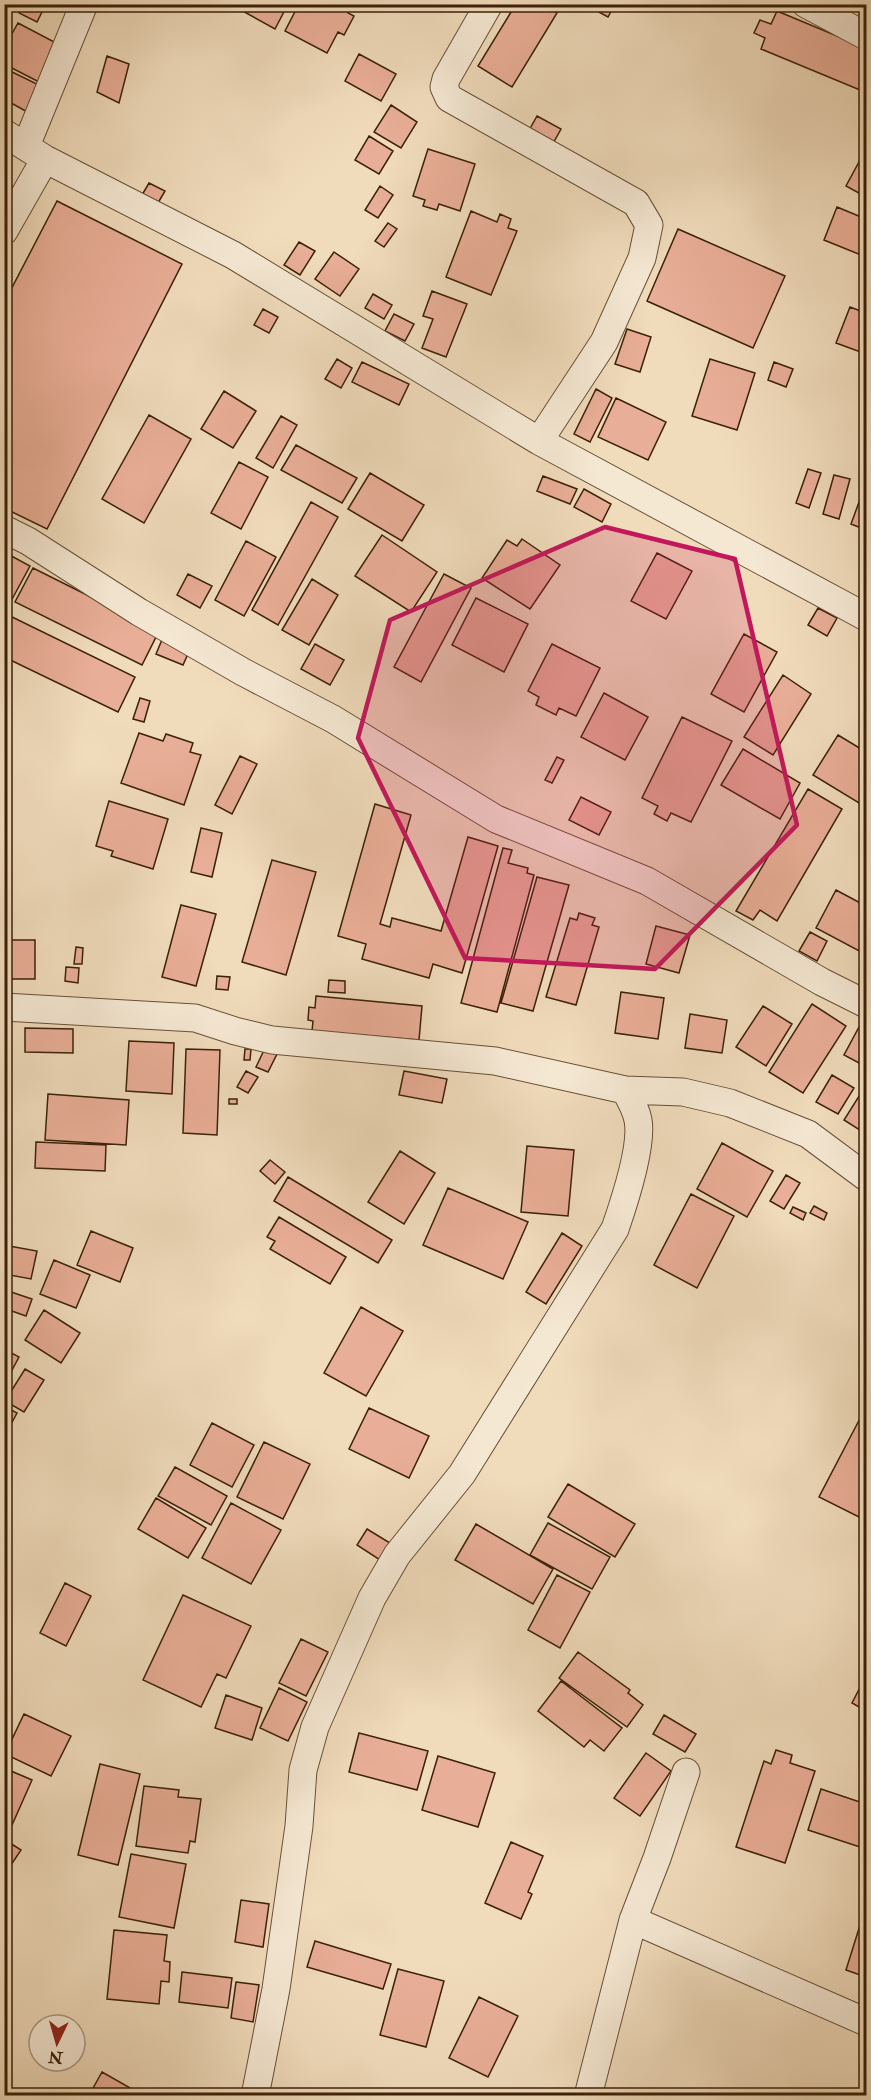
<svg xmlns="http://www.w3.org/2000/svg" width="871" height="2100" font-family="'IM FELL Double Pica',serif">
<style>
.building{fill:#e9ae97;stroke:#3b2109;stroke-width:1.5}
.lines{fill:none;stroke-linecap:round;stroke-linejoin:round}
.street-casing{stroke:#685036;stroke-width:29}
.street{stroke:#f5e8d3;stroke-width:27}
.marked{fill:#c2185b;fill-opacity:0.2;stroke:#c2185b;stroke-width:4.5;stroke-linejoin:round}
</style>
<rect width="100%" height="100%" fill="#f0dbbb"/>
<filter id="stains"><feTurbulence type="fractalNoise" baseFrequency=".00333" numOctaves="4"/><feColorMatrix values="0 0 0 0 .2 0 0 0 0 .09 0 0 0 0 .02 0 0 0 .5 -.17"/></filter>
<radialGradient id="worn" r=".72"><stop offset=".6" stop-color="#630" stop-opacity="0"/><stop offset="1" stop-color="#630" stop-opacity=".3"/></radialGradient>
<path class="building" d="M23,4h23l-9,18 -18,-9z
M230,4h58l-13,25z
M299,4h53l-4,9 6,3 -10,19 -6,-3 -11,21 -42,-22z
M516,4h26l15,9 -45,74 -34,-21z
M584,4h31l-7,13z
M777,11l89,37v27l-6,15 -99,-41 4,-11 -11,-5 6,-13 11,4z
M18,23l42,22 -19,38 -37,-19v-16z
M359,54l37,20 -15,27 -36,-20z
M107,56l22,8 -10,39 -22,-11z
M4,68l39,19 -14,26 -25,-14z
M391,105l26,17 -16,26 -27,-16z
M537,116l24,13 -10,18 -24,-13z
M369,136l24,15 -14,23 -24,-14z
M428,149l47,15 -15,47 -21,-7 -2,6 -14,-4 2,-6 -12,-4z
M866,149v48l-20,-11z
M149,183l16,8 -7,12 -16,-8z
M380,186l13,9 -15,23 -13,-8z
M57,201l125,63 -135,265 -43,-21v-205z
M837,207l29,12v38l-42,-17z
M471,211l26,11 3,-8 11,5 -3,9 9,3 -26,64 -45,-18z
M388,223l9,6 -13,18 -9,-6z
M678,229l107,47 -32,72 -106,-47z
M299,242l16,9 -15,24 -16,-10z
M334,252l25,17 -19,27 -25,-17z
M432,291l35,13 -21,53 -24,-9 11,-29 -10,-3z
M373,294l19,11 -8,14 -19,-11z
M850,307l16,6v41l-30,-11z
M263,309l15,8 -9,16 -15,-8z
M394,314l20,10 -9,17 -20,-10z
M627,329l24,8 -11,35 -25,-8z
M337,359l15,9 -11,20 -16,-9z
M710,359l45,14 -18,57 -45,-14z
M362,362l47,22 -10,21 -47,-23z
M774,362l19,7 -7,18 -18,-7z
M596,389l16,9 -22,44 -16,-8z
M224,391l32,20 -23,37 -32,-19z
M616,398l50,24 -18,38 -50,-23z
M149,415l42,24 -47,84 -42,-24z
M281,416l16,9 -24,43 -17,-10z
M296,445l61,33 -15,25 -61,-33z
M239,462l29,15 -27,52 -30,-16z
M808,469l13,4 -12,35 -13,-5z
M370,473l54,32 -22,36 -54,-32z
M834,475l16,4 -11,40 -16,-5z
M543,476l34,13 -7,15 -33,-13z
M866,483v47l-15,-6z
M584,489l27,15 -9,18 -28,-15z
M311,502l27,15 -60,108 -26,-15z
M382,535l55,37 -26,40 -56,-36z
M522,539l38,26 -30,44 -48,-31 25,-38 10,6z
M246,541l30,16 -32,59 -29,-16z
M4,552l26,14 -19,35 -7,-3z
M657,553l35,18 -26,48 -35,-18z
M33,568l126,63 -17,34 -127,-63z
M188,574l24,12 -12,22 -23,-13z
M444,574l27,14 -50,94 -27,-15z
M312,579l26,16 -29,50 -27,-15z
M476,598l52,26 -24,48 -52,-27z
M818,608l19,10 -10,18 -19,-11z
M8,615l127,62 -17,35 -114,-55v-35z
M744,634l33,18 -33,60 -33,-18z
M164,635l27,12 -8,18 -27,-11z
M315,644l29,16 -14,25 -29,-16z
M552,644l48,24 -24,48 -17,-8 -3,7 -20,-10 3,-8 -11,-6z
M783,675l28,19 -38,61 -29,-18z
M604,693l44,24 -23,43 -44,-23z
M140,698l10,3 -6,21 -11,-3z
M682,717l50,24 -41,81 -20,-9 -4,8 -13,-7 4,-8 -16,-8z
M139,733l24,8 3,-7 27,9 -3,9 11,3 -17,50 -63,-22z
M838,735l28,17v50l-2,4 -51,-31z
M743,749l57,34 -20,36 -59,-34z
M240,756l17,8 -25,50 -17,-9z
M557,757l7,3 -12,23 -7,-3z
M808,789l34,20 -65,112 -17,-11 -7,10 -17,-9z
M581,797l30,15 -12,23 -30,-15z
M109,801l59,18 -15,50 -42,-13 2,-5 -17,-5z
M375,804l36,11 -31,109 10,3 2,-9 49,13 27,-94 30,9 -36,127 -29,-9 -4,14 -67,-19 4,-15 -28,-8z
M201,828l21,5 -10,44 -21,-5z
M503,848l9,2 -4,13 20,5 -1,5 7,2 -37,137 -36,-9z
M272,860l44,12 -30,103 -44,-13z
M537,877l32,8 -36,126 -32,-8z
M836,890l30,16v40l-3,7 -47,-25z
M181,905l35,9 -20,72 -34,-9z
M579,913l16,5 -3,7 7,2 -23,78 -30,-8 24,-79 7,2z
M656,926l34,9 -11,38 -33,-9z
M810,932l17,9 -10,20 -18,-10z
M4,940h31v39h-31z
M76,947l7,1 -1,16h-8z
M66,967l13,1 -1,15 -13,-2z
M217,976l13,1 -2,13 -12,-1z
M329,980l16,1v12l-17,-1z
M621,992l43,6 -6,41 -43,-6z
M316,996l106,10 -3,34 -107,-9 1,-10 -5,-1 1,-13 6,1z
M812,1004l34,22 -43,67 -34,-21z
M763,1006l29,18 -26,42 -30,-19z
M690,1014l37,6 -5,33 -37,-5z
M859,1027l7,4v18l-7,14 -15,-8z
M25,1028l48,1v24l-48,-1z
M129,1041l45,2 -2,51 -46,-3z
M266,1046l12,6 -10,20 -12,-5z
M186,1049l34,1 -3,85 -34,-2z
M245,1049h6l-1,11h-6z
M246,1071l12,6 -10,16 -11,-6z
M404,1071l43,8 -5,24 -43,-8z
M832,1075l22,13 -16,26 -22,-12z
M866,1085v49l-22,-14z
M48,1094l81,6 -3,45 -81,-5z
M229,1099h8v5h-8z
M36,1142l70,3 -1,26 -70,-3z
M722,1143l51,28 -26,46 -50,-28z
M527,1146l47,4 -6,66 -47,-4z
M400,1151l35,22 -31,51 -36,-22z
M270,1160l15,12 -10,12 -15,-13z
M786,1175l14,8 -16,26 -14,-8z
M288,1177l104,63 -14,23 -104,-62z
M448,1188l80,34 -25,57 -80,-34z
M691,1194l43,22 -37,72 -43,-23z
M814,1206l13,7 -3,7 -14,-7z
M793,1207l13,6 -3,7 -13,-7z
M279,1217l67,40 -16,27 -60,-35 5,-8 -8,-4z
M91,1231l42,17 -13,34 -43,-17z
M562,1233l20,13 -36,58 -20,-12z
M9,1246l28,5 -6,28 -27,-5z
M54,1260l36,15 -14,33 -36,-14z
M11,1292l21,7 -6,17 -20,-7z
M361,1307l42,24 -37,65 -42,-23z
M44,1310l36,23 -19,30 -36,-23z
M4,1349l15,8 -15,28z
M25,1369l19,11 -20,32 -19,-11z
M4,1406l13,7 -13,24z
M866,1407v100l-5,11 -42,-21z
M369,1408l60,28 -20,42 -60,-29z
M212,1423l42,22 -22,42 -42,-22z
M264,1442l46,22 -27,55 -46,-22z
M175,1467l52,29 -16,29 -53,-29z
M568,1484l67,40 -20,33 -67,-40z
M156,1498l50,30 -18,30 -50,-29z
M231,1503l50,27 -30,54 -49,-26z
M548,1523l62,34 -18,32 -62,-34z
M476,1524l77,45 -20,35 -78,-44z
M367,1529l23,14 -10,17 -23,-15z
M557,1575l33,17 -30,56 -32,-18z
M65,1583l26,13 -25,50 -26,-13z
M183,1595l68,31 -25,52 -9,-4 -16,33 -58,-27z
M301,1639l27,13 -22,44 -27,-13z
M578,1652l52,38 -2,3 15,12 -16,22 -68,-49z
M866,1676v35l-14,-8z
M561,1681l61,47 -18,23 -14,-11 -6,7 -46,-36z
M279,1688l28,14 -19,39 -28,-13z
M226,1695l36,13 -10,32 -37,-12z
M24,1714l47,22 -20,40 -46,-22z
M664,1715l32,19 -11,18 -32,-18z
M359,1733l69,18 -11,39 -68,-18z
M776,1750l16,5 -2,8 25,8 -30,92 -49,-16 28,-86 7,3z
M646,1753l25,18 -31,45 -26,-18z
M438,1756l57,17 -17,54 -56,-17z
M100,1764l40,10 -22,91 -40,-10z
M4,1768l28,12 -24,54 -4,-1z
M144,1786l35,4 -1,7 23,2 -6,43 -5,-1 -2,12 -52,-7z
M821,1789l45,15v45l-58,-19z
M7,1841l14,9 -12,18 -5,-3v-21z
M511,1842l32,14 -15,36 4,2 -11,25 -36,-16z
M131,1854l55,10 -12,64 -55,-11z
M241,1900l28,4 -6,43 -28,-5z
M866,1906v71l-20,-7z
M114,1930l53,5 -3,26 6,1 -1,20 -8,-1 -2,23 -52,-5z
M315,1941l76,23 -8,25 -76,-22z
M398,1969l46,12 -18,66 -46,-12z
M182,1972l50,6 -4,30 -49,-6z
M236,1982l23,3 -6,37 -22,-4z
M479,1997l39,19 -30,61 -39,-19z
M102,2072l30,17 -4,7h-26l-10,-6z"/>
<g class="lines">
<g class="street-casing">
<path id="street" d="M489,4l-43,75 -2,8 5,11 187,105 13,22 -7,33 -38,84 -65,99
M806,4l60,32
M4,133l41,26 188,96 306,186 327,176
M26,146l58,-142
M4,231l41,-72
M4,529l24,12 111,71 104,60 90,47 163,100 151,62 175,101 44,22
M4,1007l191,11 40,13 37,9 223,21 130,29 58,2 47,11 78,31 58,43
M633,1920l233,102
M255,2096l21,-107 23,-163 4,-56 12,-43 57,-129 25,-43 65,-81 153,-245c9,-26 28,-83 23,-109 -2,-11 -8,-21 -13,-30
M588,2096l45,-176 24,-62 29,-86"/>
</g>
<use href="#street" class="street"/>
</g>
<path class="marked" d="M605,527l130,32 62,266 -142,144 -190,-11 -107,-220 32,-118z"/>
<rect width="871" height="2100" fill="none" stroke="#f0dbbb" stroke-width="24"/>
<rect x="6" y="6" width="859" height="2088" fill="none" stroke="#3b2109" stroke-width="3"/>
<rect x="12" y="12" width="847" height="2076" fill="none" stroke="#3b2109" stroke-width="1.5"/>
<g transform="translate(57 2043) rotate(185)"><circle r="28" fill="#f5e8d3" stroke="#ab9882" stroke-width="1.5"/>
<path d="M0-4.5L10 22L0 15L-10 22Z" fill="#8f2418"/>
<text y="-9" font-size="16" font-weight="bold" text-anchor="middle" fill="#3b2109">N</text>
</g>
<rect width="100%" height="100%" filter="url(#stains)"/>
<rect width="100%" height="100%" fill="url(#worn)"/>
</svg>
